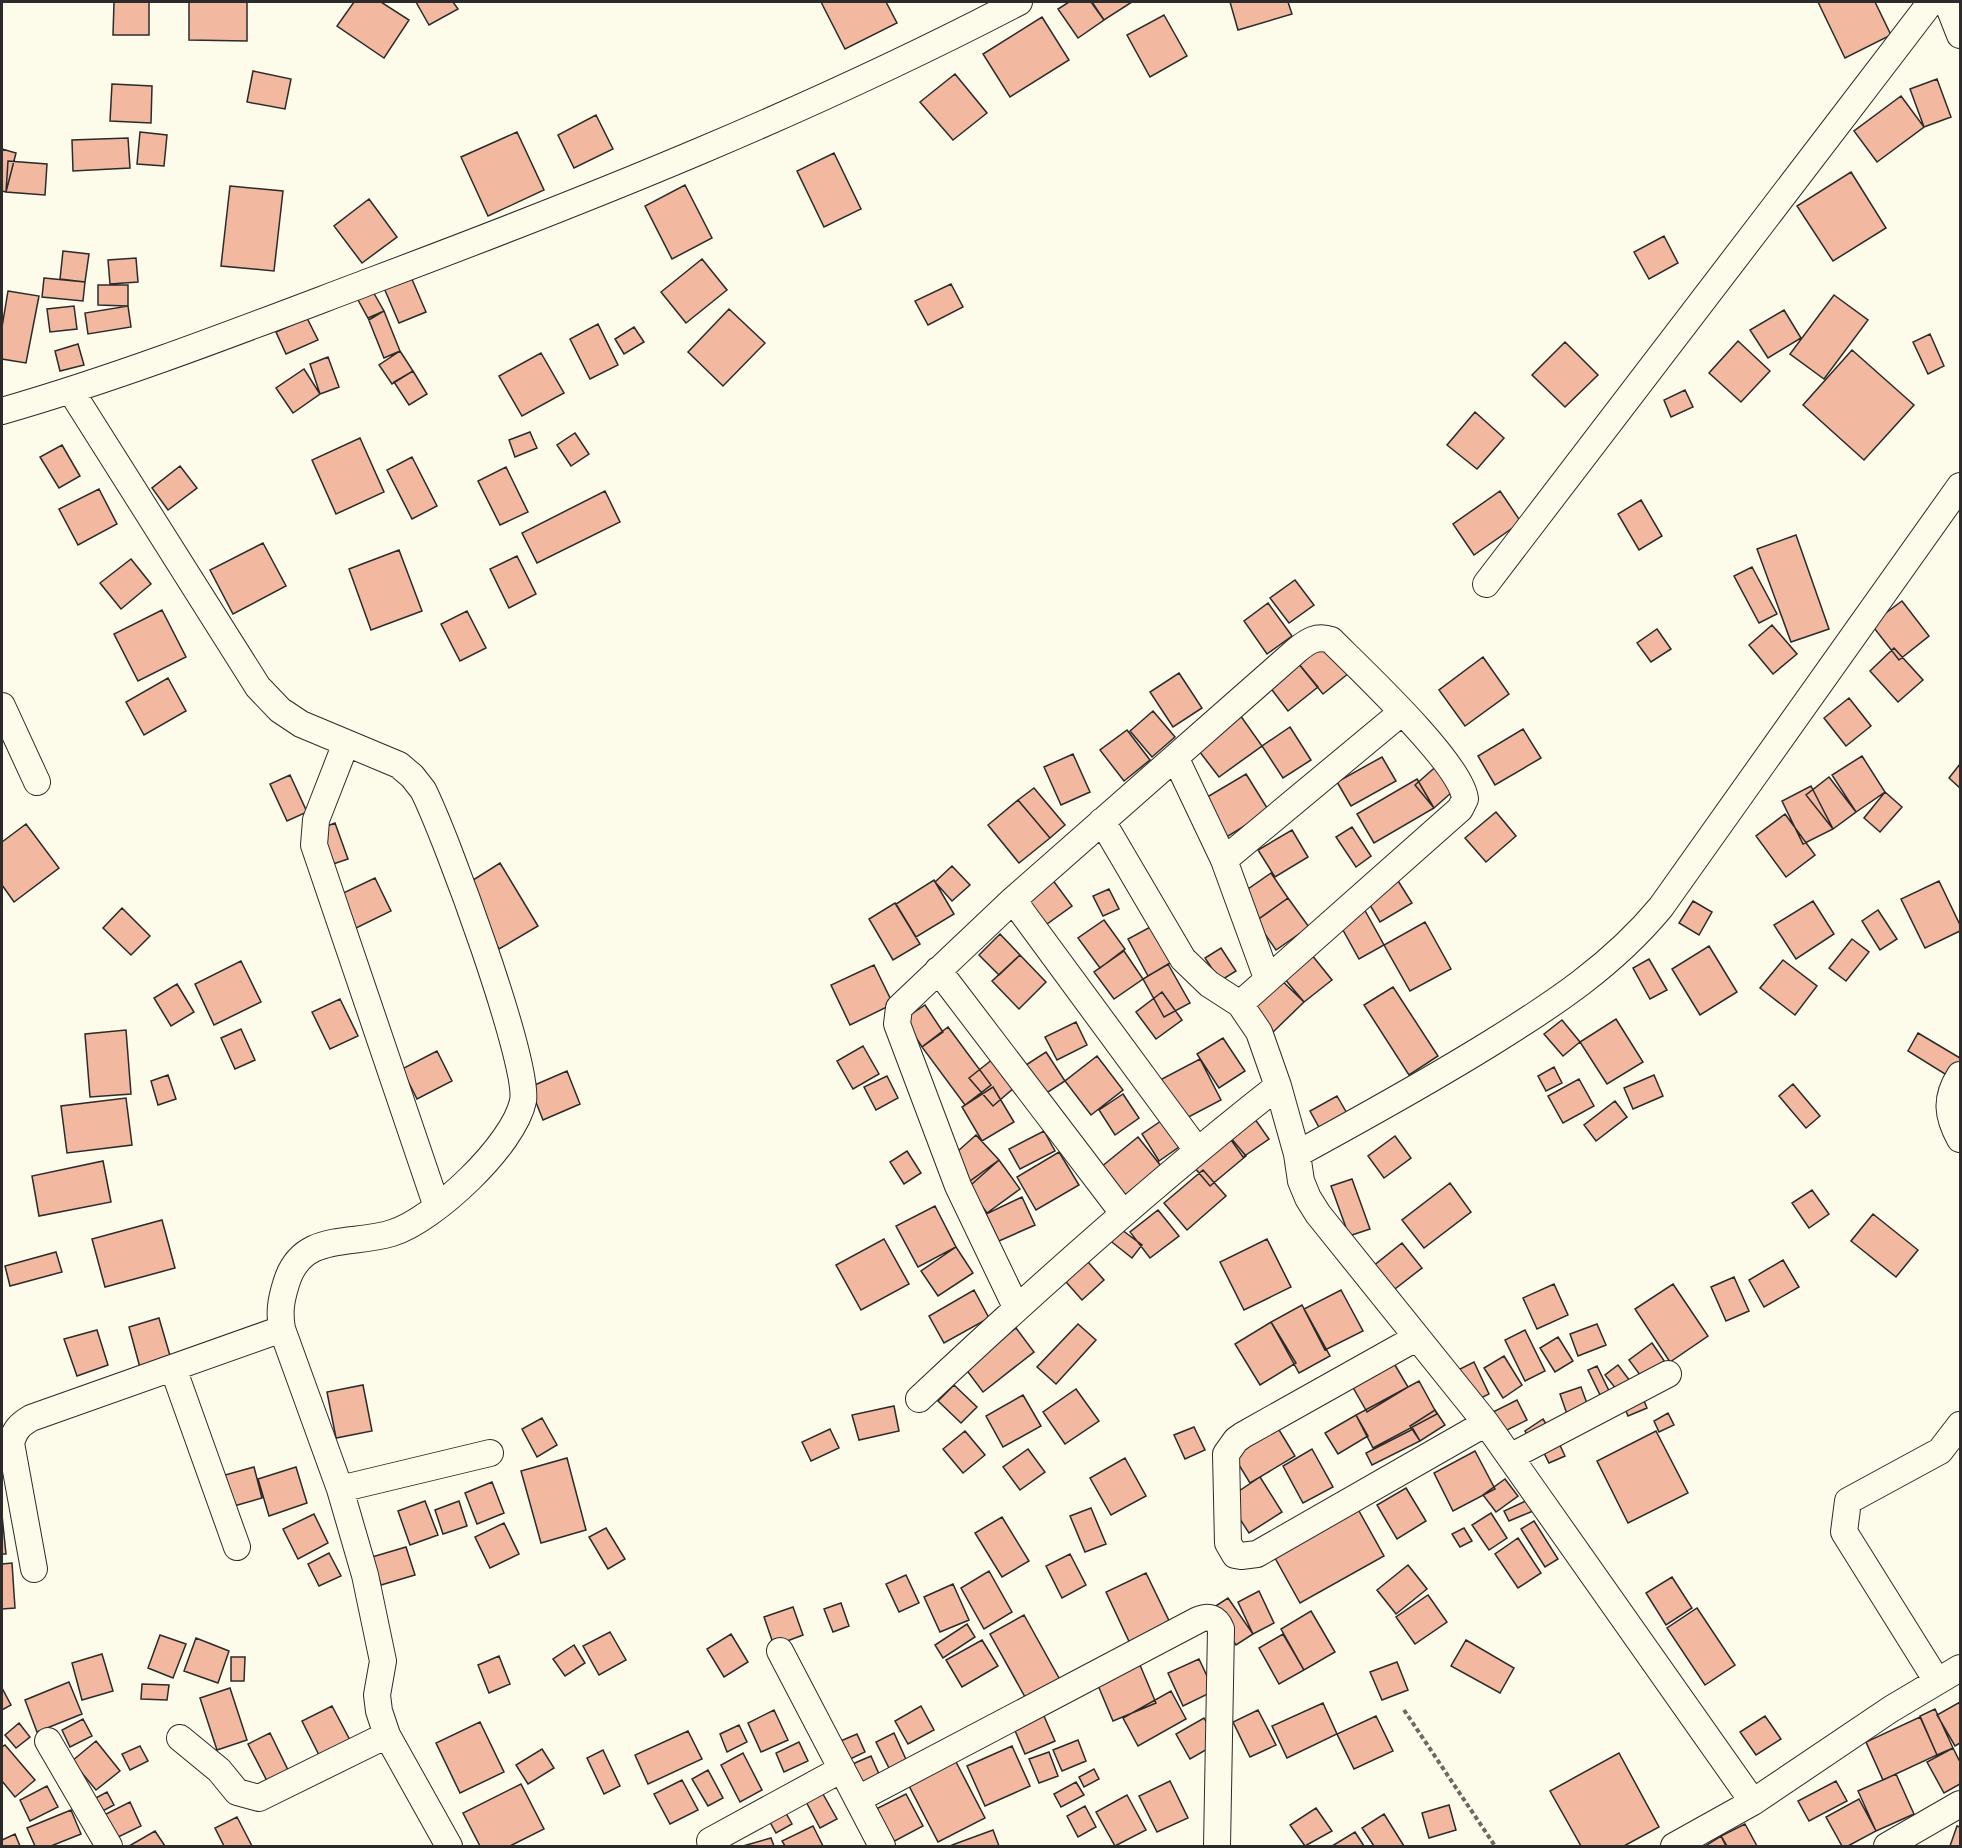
<svg xmlns="http://www.w3.org/2000/svg" width="1962" height="1848" font-family="Ubuntu,sans-serif">
<style>
.building{fill:#f2b8a0;stroke:#2b2b2b;stroke-width:1.5}
.lines{fill:none;stroke-linecap:round;stroke-linejoin:round}
.minor-casing{stroke:#2b2b2b;stroke-width:28}
.path{stroke:#6a6964;stroke-width:4;stroke-dasharray:4.5 3;stroke-linecap:butt}
.minor{stroke:#fdfbea;stroke-width:26}
</style>
<rect width="100%" height="100%" fill="#fdfbea"/>
<path class="building" d="M114,2h35v33h-36z
M189,2h58v39l-58,-1z
M354,2h27l28,18 -25,38 -47,-32z
M416,2h37l5,7 -29,16z
M821,2h65l11,21 -52,26z
M1069,2h22l13,18 -26,18 -20,-29z
M1092,2h40l-28,18z
M1230,2h58l4,12 -54,16z
M1818,2h57l16,33 -46,23z
M1164,15l23,41 -37,21 -23,-42z
M1042,17l27,43 -59,37 -27,-43z
M253,71l38,8 -6,30 -38,-7z
M955,74l32,39 -34,27 -33,-38z
M1937,79l14,38 -27,10 -14,-38z
M112,84l40,2 -1,37 -41,-2z
M1901,96l23,31 -47,35 -23,-31z
M596,115l17,34 -39,19 -16,-33z
M140,132l27,3 -3,31 -27,-2z
M517,132l27,58 -56,26 -27,-59z
M128,138l2,30 -57,3 -1,-31z
M2,149l14,4 -10,39 -4,-1z
M834,153l27,56 -37,18 -27,-56z
M8,161l39,3 -2,31 -39,-3z
M1851,172l35,56 -53,33 -36,-55z
M685,185l27,53 -40,21 -27,-53z
M230,186l53,5 -9,80 -53,-5z
M369,199l28,38 -35,26 -28,-37z
M1664,236l14,27 -29,16 -15,-27z
M63,251l26,3 -4,28 -25,-3z
M136,258l2,24 -28,2 -2,-24z
M702,259l25,31 -41,33 -25,-31z
M411,277l15,35 -27,11 -15,-35z
M44,278l41,4 -2,19 -41,-4z
M951,284l12,23 -35,18 -13,-24z
M98,285h30v21l-30,-1z
M372,290l12,21 -15,9 -12,-22z
M8,291l31,5 -13,67 -24,-4v-32z
M1834,295l34,25 -44,59 -34,-25z
M74,306l3,23 -27,3 -3,-23z
M128,306l3,21 -43,7 -3,-21z
M729,309l36,34 -42,43 -35,-34z
M1784,310l17,28 -33,20 -18,-28z
M384,311l16,40 -16,7 -16,-40z
M307,318l11,22 -32,14 -10,-22z
M598,324l20,41 -28,14 -20,-40z
M634,327l10,15 -20,12 -9,-15z
M1930,334l14,32 -16,8 -15,-32z
M1738,341l32,30 -29,31 -32,-29z
M1565,342l33,33 -33,32 -33,-32z
M78,344l6,21 -24,6 -5,-20z
M1852,350l62,55 -50,55 -61,-55z
M400,351l13,20 -21,13 -13,-19z
M541,353l23,40 -42,23 -23,-40z
M328,357l11,30 -19,7 -10,-30z
M304,369l16,25 -27,19 -17,-25z
M413,371l14,23 -18,11 -15,-23z
M1685,390l8,17 -22,10 -7,-17z
M1475,412l29,26 -27,31 -30,-24z
M530,432l7,16 -22,9 -6,-17z
M575,433l14,21 -18,12 -14,-21z
M360,438l24,54 -48,22 -24,-54z
M62,445l18,31 -21,12 -19,-31z
M412,457l25,49 -25,13 -25,-49z
M180,466l17,22 -29,22 -16,-22z
M506,467l22,45 -28,13 -22,-44z
M99,489l18,35 -39,21 -19,-36z
M605,491l15,31 -83,41 -15,-30z
M1500,491l21,31 -47,33 -21,-31z
M1641,500l21,36 -23,14 -21,-36z
M1796,535l33,94 -38,13 -34,-93z
M263,543l23,43 -53,28 -23,-44z
M399,550l23,61 -51,19 -22,-61z
M517,556l19,38 -27,14 -19,-39z
M131,559l20,25 -30,25 -21,-26z
M1752,567l25,47 -18,9 -25,-47z
M1295,580l19,25 -25,18 -19,-25z
M1902,601l27,35 -30,24 -28,-36z
M1268,603l24,33 -25,18 -23,-33z
M162,610l24,47 -48,24 -24,-47z
M467,611l19,37 -26,13 -19,-37z
M1772,625l25,29 -24,20 -24,-29z
M1657,629l14,20 -20,13 -14,-19z
M1325,642l24,31 -26,21 -25,-31z
M1894,648l29,32 -25,22 -28,-31z
M1483,657l26,37 -44,32 -26,-36z
M1298,663l20,24 -30,24 -19,-25z
M1179,673l23,35 -29,19 -23,-35z
M168,678l18,33 -42,24 -18,-33z
M1849,698l22,28 -25,20 -22,-28z
M1153,711l22,26 -23,20 -22,-26z
M1240,715l22,31 -43,31 -23,-30z
M1290,727l21,33 -28,18 -21,-32z
M1523,729l18,29 -46,27 -17,-29z
M1127,730l23,30 -26,21 -24,-31z
M1073,754l17,38 -29,13 -17,-38z
M1862,756l23,36 -29,20 -24,-37z
M1382,757l14,24 -45,25 -14,-24z
M1440,763l20,22 -26,23 -19,-23z
M1960,764v24l-11,-10z
M1246,774l23,37 -49,30 -23,-38z
M290,775l17,37 -20,9 -17,-37z
M1829,777l27,35 -23,17 -27,-34z
M1417,779l17,29 -60,35 -17,-29z
M1811,786l22,43 -30,15 -21,-43z
M1034,788l31,37 -15,13 -32,-38z
M1885,792l17,15 -22,25 -16,-14z
M1018,800l32,38 -31,25 -31,-38z
M1496,812l20,24 -30,26 -21,-24z
M1785,814l30,41 -29,22 -30,-41z
M335,823l13,36 -21,7 -13,-35z
M26,824l33,44 -45,34 -12,-17v-43z
M1352,827l19,29 -15,11 -20,-30z
M1292,830l16,27 -33,20 -17,-27z
M500,863l38,63 -39,23 -37,-62z
M952,866l18,19 -18,16 -17,-19z
M1271,873l17,25 -32,23 -18,-25z
M1049,875l23,31 -32,23 -23,-30z
M1395,876l17,27 -32,19 -16,-27z
M375,878l16,33 -37,18 -15,-34z
M934,880l20,34 -38,23 -20,-33z
M1939,881l21,44v6l-35,17 -24,-49z
M1109,889l10,20 -16,7 -10,-20z
M1288,898l21,29 -33,23 -20,-29z
M1693,901l19,11 -13,23 -20,-12z
M1813,901l21,33 -38,25 -22,-34z
M895,903l25,41 -27,16 -24,-41z
M1363,907l21,38 -25,14 -21,-38z
M122,908l28,28 -19,19 -28,-27z
M1878,910l19,29 -17,11 -18,-29z
M1104,920l21,29 -25,19 -22,-30z
M1425,922l26,47 -41,22 -26,-46z
M1154,925l20,36 -26,15 -20,-37z
M1000,934l20,21 -21,20 -20,-20z
M1852,939l17,13 -23,29 -17,-13z
M1709,946l28,46 -37,23 -28,-46z
M1221,948l15,23 -16,10 -15,-23z
M1307,949l25,31 -28,22 -25,-30z
M1124,951l19,28 -29,20 -20,-27z
M1020,955l26,27 -27,27 -27,-28z
M1649,959l18,31 -17,9 -17,-31z
M1783,960l34,26 -22,29 -35,-27z
M241,961l20,41 -47,23 -19,-41z
M1168,964l22,39 -26,14 -21,-38z
M874,965l19,39 -43,21 -19,-40z
M1276,975l28,27 -33,32 -27,-28z
M177,984l17,28 -23,14 -17,-28z
M1393,987l45,69 -29,19 -45,-70z
M1162,992l20,28 -26,19 -20,-27z
M340,999l18,37 -28,13 -18,-37z
M925,1005l18,27 -21,15 -18,-28z
M1616,1019l27,43 -36,22 -27,-42z
M1562,1020l18,22 -17,14 -19,-22z
M1076,1022l11,23 -30,15 -12,-23z
M948,1027l43,58 -26,20 -43,-58z
M241,1029l14,31 -20,9 -14,-31z
M126,1030l5,64 -41,3 -5,-63z
M1918,1033l42,25v9l-7,12 -45,-28z
M1223,1038l22,33 -26,17 -22,-34z
M863,1046l16,28 -26,15 -16,-28z
M437,1051l15,30 -35,18 -15,-30z
M1046,1052l19,29 -20,13 -19,-29z
M998,1055l23,27 -28,24 -24,-28z
M1097,1056l26,34 -32,25 -26,-34z
M1200,1059l21,41 -42,22 -21,-41z
M1554,1067l8,16 -16,8 -8,-15z
M567,1071l13,33 -37,16 -13,-33z
M168,1075l8,24 -18,6 -7,-24z
M1654,1075l9,21 -30,13 -9,-21z
M887,1076l11,22 -22,12 -12,-23z
M1579,1079l15,27 -31,17 -15,-27z
M1793,1084l27,32 -14,12 -27,-32z
M993,1087l21,35 -32,19 -20,-34z
M1123,1094l16,24 -24,17 -16,-25z
M1337,1096l15,26 -27,16 -15,-27z
M126,1098l6,47 -65,8 -6,-47z
M1615,1101l12,16 -31,24 -12,-16z
M1250,1112l19,27 -26,18 -19,-27z
M1161,1121l18,26 -20,14 -17,-27z
M1224,1130l22,26 -36,30 -22,-26z
M1044,1131l11,20 -35,18 -11,-20z
M976,1135l23,25 -27,24 -23,-25z
M1395,1136l16,22 -27,20 -16,-22z
M1138,1137l23,29 -37,30 -23,-29z
M907,1151l14,22 -17,11 -14,-22z
M1059,1152l20,33 -43,25 -19,-33z
M999,1160l21,29 -33,24 -21,-29z
M103,1161l8,41 -72,14 -7,-40z
M1203,1170l23,26 -39,34 -23,-27z
M1352,1179l18,50 -21,7 -18,-50z
M1450,1183l21,29 -47,36 -22,-28z
M1812,1190l17,24 -20,14 -17,-25z
M1022,1197l13,28 -36,16 -13,-27z
M935,1206l21,41 -38,20 -22,-41z
M1158,1210l21,26 -29,22 -20,-26z
M1873,1214l45,36 -22,27 -45,-36z
M162,1220l13,48 -70,19 -13,-48z
M1118,1227l24,18 -10,13 -24,-19z
M884,1239l25,45 -48,26 -25,-45z
M1267,1239l24,48 -47,23 -24,-48z
M1402,1243l20,25 -31,24 -19,-25z
M956,1247l17,26 -35,23 -17,-25z
M56,1252l6,20 -52,14 -5,-20z
M1081,1254l23,26 -22,20 -23,-26z
M1783,1260l16,27 -35,20 -15,-27z
M1734,1277l15,34 -23,10 -15,-34z
M1554,1284l14,31 -31,14 -14,-31z
M1673,1284l35,52 -38,26 -35,-53z
M974,1290l15,28 -45,25 -15,-27z
M1341,1290l22,41 -38,19 -21,-41z
M1302,1305l28,51 -31,17 -28,-51z
M159,1318l14,48 -31,9 -13,-48z
M1271,1322l25,41 -36,22 -25,-41z
M1078,1324l18,16 -40,44 -19,-17z
M1597,1324l9,21 -28,11 -8,-22z
M1016,1328l18,24 -51,40 -18,-24z
M97,1330l11,35 -31,11 -13,-37z
M1525,1330l20,41 -20,10 -20,-41z
M1558,1337l15,24 -18,11 -15,-24z
M1652,1343l13,19 -22,17 -14,-19z
M1504,1356l18,29 -19,13 -19,-30z
M1392,1360l16,27 -41,25 -16,-28z
M1474,1362l15,32 -16,8 -15,-32z
M1618,1365l15,20 -13,9 -15,-19z
M1597,1366l15,31 -9,4 -15,-31z
M1419,1381l18,33 -64,34 -17,-33z
M363,1385l9,46 -36,7 -9,-46z
M954,1385l23,22 -16,16 -23,-22z
M1581,1387l8,22 -21,8 -8,-23z
M1076,1389l23,32 -34,23 -22,-32z
M1640,1391l7,17 -19,8 -7,-17z
M1023,1395l18,31 -38,21 -17,-31z
M1517,1400l10,20 -26,13 -10,-20z
M894,1406l5,25 -40,9 -7,-25z
M1435,1410l10,15 -25,16 -10,-15z
M1668,1413l6,12 -15,7 -5,-11z
M1356,1415l12,21 -30,18 -13,-21z
M542,1418l15,27 -20,12 -15,-28z
M1543,1419l8,13 -18,12 -8,-13z
M1276,1425l19,31 -45,27 -19,-31z
M1194,1427l11,23 -20,9 -11,-24z
M830,1429l9,19 -28,13 -9,-19z
M1413,1429l7,12 -48,24 -6,-12z
M965,1431l20,24 -22,18 -20,-24z
M1656,1431l32,62 -60,30 -31,-62z
M1558,1441l7,15 -16,7 -7,-14z
M1028,1449l17,23 -25,18 -17,-23z
M1312,1449l21,38 -30,16 -20,-37z
M1475,1451l20,38 -42,22 -19,-38z
M567,1458l19,72 -45,13 -20,-72z
M1125,1458l21,38 -35,19 -21,-37z
M254,1467l8,31 -28,8 -9,-31z
M296,1467l11,36 -38,13 -11,-37z
M1260,1477l22,35 -33,21 -22,-34z
M1505,1479l13,17 -22,16 -13,-17z
M492,1482l12,31 -27,11 -12,-31z
M1406,1488l20,33 -29,18 -20,-34z
M1528,1500l5,11 -24,10 -5,-10z
M425,1501l13,34 -28,10 -12,-34z
M459,1501l8,25 -24,8 -8,-24z
M1354,1502l30,54 -84,47 -30,-54z
M1091,1508l15,36 -21,8 -15,-36z
M1491,1513l16,25 -18,12 -17,-25z
M314,1514l14,29 -30,16 -15,-30z
M2,1515l4,39h-4z
M1002,1517l27,44 -27,16 -27,-44z
M1534,1521l24,38 -13,8 -24,-38z
M504,1523l15,31 -29,14 -15,-31z
M606,1528l19,31 -17,10 -19,-32z
M1464,1528l8,13 -12,6 -8,-13z
M1518,1538l23,35 -23,15 -23,-34z
M406,1547l9,28 -34,10 -9,-28z
M329,1553l12,23 -22,10 -11,-22z
M1070,1554l16,31 -24,13 -16,-32z
M12,1563l3,45 -13,1v-45z
M1408,1565l19,24 -31,25 -19,-24z
M989,1571l23,41 -28,17 -23,-41z
M1146,1573l28,58 -41,19 -27,-58z
M906,1575l13,28 -20,9 -13,-28z
M1672,1577l20,31 -26,17 -20,-32z
M953,1584l16,36 -29,12 -16,-35z
M1259,1591l15,32 -21,11 -15,-32z
M1428,1595l19,27 -32,22 -19,-27z
M1228,1598l25,36 -17,11 -25,-36z
M841,1603l8,23 -16,6 -9,-23z
M793,1607l10,28 -29,11 -10,-29z
M1697,1608l38,57 -30,20 -38,-57z
M1311,1611l24,41 -31,18 -23,-41z
M1024,1615l40,72 -34,19 -40,-72z
M967,1624l8,13 -32,21 -8,-13z
M610,1632l16,28 -27,15 -16,-29z
M731,1634l17,28 -24,15 -17,-28z
M1283,1634l21,36 -25,14 -20,-36z
M160,1635l26,9 -13,34 -25,-10z
M196,1638l33,13 -11,32 -34,-12z
M982,1640l16,26 -36,21 -16,-27z
M1466,1640l48,28 -14,25 -49,-27z
M574,1645l11,18 -20,13 -12,-17z
M102,1654l11,37 -31,9 -10,-37z
M499,1656l11,28 -21,9 -11,-28z
M231,1657h14l-1,24h-13z
M1137,1658l19,45 -43,18 -19,-45z
M1199,1659l15,32 -31,15 -15,-33z
M1397,1662l11,28 -26,10 -12,-28z
M69,1682l13,32 -45,18 -12,-32z
M142,1684l27,1 -2,15 -26,-1z
M2,1688l9,17 -9,5z
M230,1688l17,52 -30,10 -17,-52z
M1171,1691l15,28 -48,27 -15,-28z
M1960,1702v41l-5,3 -18,-31z
M1323,1703l14,31 -50,24 -15,-32z
M332,1706l19,36 -31,15 -18,-36z
M921,1706l13,24 -26,14 -13,-23z
M1040,1707l15,34 -30,13 -15,-35z
M1935,1709l18,39 -16,7 -17,-39z
M774,1710l14,30 -27,12 -13,-29z
M1258,1710l18,35 -26,12 -17,-35z
M1376,1716l17,35 -39,18 -17,-35z
M1765,1716l16,23 -25,16 -16,-23z
M1920,1717l17,38 -54,25 -17,-38z
M1204,1718l14,25 -28,16 -14,-25z
M83,1719l9,17 -22,11 -8,-17z
M480,1722l24,50 -44,21 -24,-50z
M19,1723l11,14 -14,11 -11,-13z
M739,1725l8,17 -20,10 -7,-18z
M688,1731l14,28 -54,25 -13,-29z
M270,1733l18,37 -21,11 -19,-37z
M894,1733l15,33 -17,8 -16,-32z
M857,1734l8,18 -21,10 -8,-19z
M1078,1740l8,21 -24,10 -9,-21z
M96,1741l24,30 -24,19 -24,-29z
M799,1742l9,19 -24,11 -8,-19z
M5,1745l30,35 -20,17 -13,-16v-34z
M140,1746l8,15 -18,9 -8,-16z
M1012,1746l18,40 -45,20 -18,-40z
M1953,1748l7,14v22l-16,9 -17,-31z
M542,1749l12,19 -26,16 -12,-19z
M603,1750l17,36 -16,8 -17,-36z
M1049,1752l9,24 -19,7 -10,-24z
M743,1753l19,37 -22,12 -19,-37z
M1619,1753l40,74 -35,19h-43l-31,-55z
M871,1756l12,27 -24,10 -11,-27z
M954,1758l31,60 -47,24 -31,-60z
M1094,1769l5,10 -15,8 -5,-10z
M708,1770l15,28 -15,8 -16,-27z
M1896,1774l18,40 -38,17 -18,-40z
M682,1780l16,30 -28,14 -16,-30z
M1170,1781l18,37 -31,14 -18,-36z
M1836,1781l11,20 -38,20 -11,-20z
M1076,1782l8,13 -23,12 -7,-13z
M521,1784l23,45 -34,17h-30l-17,-33z
M47,1786l11,21 -28,14 -10,-21z
M819,1787l18,32 -17,9 -17,-32z
M107,1792l7,13 -17,9 -7,-13z
M906,1794l17,32 -34,18 -17,-33z
M1127,1795l19,35 -31,16 -19,-34z
M1859,1799l17,32 -28,15h-6l-16,-29z
M130,1802l11,24 -29,14 -12,-23z
M1449,1805l7,25 -27,8 -7,-25z
M782,1806l10,18 -16,9 -10,-18z
M1085,1806l11,21 -18,10 -11,-21z
M1316,1808l16,23 -27,15 -15,-21z
M71,1810l10,24 -30,12h-16l-8,-18z
M1384,1814l20,32h-30l-12,-18z
M237,1817l15,29h-28l-9,-18z
M1745,1824l12,22h-31l-5,-10z
M813,1826l10,20h-38l-3,-5z
M1957,1826l3,1v19h-10z
M993,1830l6,16h-47v-1z
M155,1831l10,15h-36z
M1355,1832l9,14h-32z
M15,1834l5,12h-18v-6z
M1721,1836l6,10h-22z
M771,1838l3,8h-31z"/>
<g class="lines">
<g class="minor-casing">
<path id="minor" d="M1947,2l13,33
M71,391l187,296 22,23 21,14 98,41 13,11 11,14c22,43 107,273 100,311 -9,44 -89,119 -131,132 -41,13 -91,-2 -106,51 -5,16 -7,28 -4,45l58,160 25,86 18,86 -6,34 2,16 8,24 62,111
M2,411c125,-36 247,-84 369,-130 221,-83 439,-170 648,-279
M1486,584l445,-582
M2,706l35,76
M346,743l-30,77 -2,25 123,362
M1176,759l48,101 43,118
M1102,821l81,138 26,25 31,20 19,28 19,54 19,68 4,27 7,17 10,16 168,209 267,379
M1224,860l178,-148
M1013,900l184,250
M938,970l185,243
M1960,1075c-15,23 -13,41 0,64
M1297,1154c66,-36 131,-72 194,-111 63,-39 122,-78 170,-136l299,-421
M1016,1307l-58,-121 -61,-162 2,-16 114,-108 284,-250c11,-9 20,-15 34,-10 29,29 131,124 134,159l-5,10 -220,195
M1416,1338l-173,97 -7,5 -10,14 2,89 7,12 6,1 16,-2 229,-131
M173,1368l64,179
M919,1399c116,-109 234,-215 359,-313
M1510,1457l158,-83
M340,1489l150,-36
M34,1569l-23,-126c4,-13 8,-18 20,-25l251,-89
M780,1651l102,195
M1937,1681l-93,-149 4,-31 92,-50 20,-26
M180,1738l39,32 18,22 22,6 128,-63
M48,1741l61,105
M858,1799l340,-179c11,-5 19,-2 23,9l-4,217
M710,1841l132,-72
M1674,1846l79,-44 138,-93 69,-41
M1887,1846l73,-42"/>
</g>
<path class="path" d="M1404,1710l91,136"/>
<use href="#minor" class="minor"/>
</g>
<rect width="1962" height="1848" fill="none" stroke="#2b2b2b" stroke-width="6"/>
</svg>
